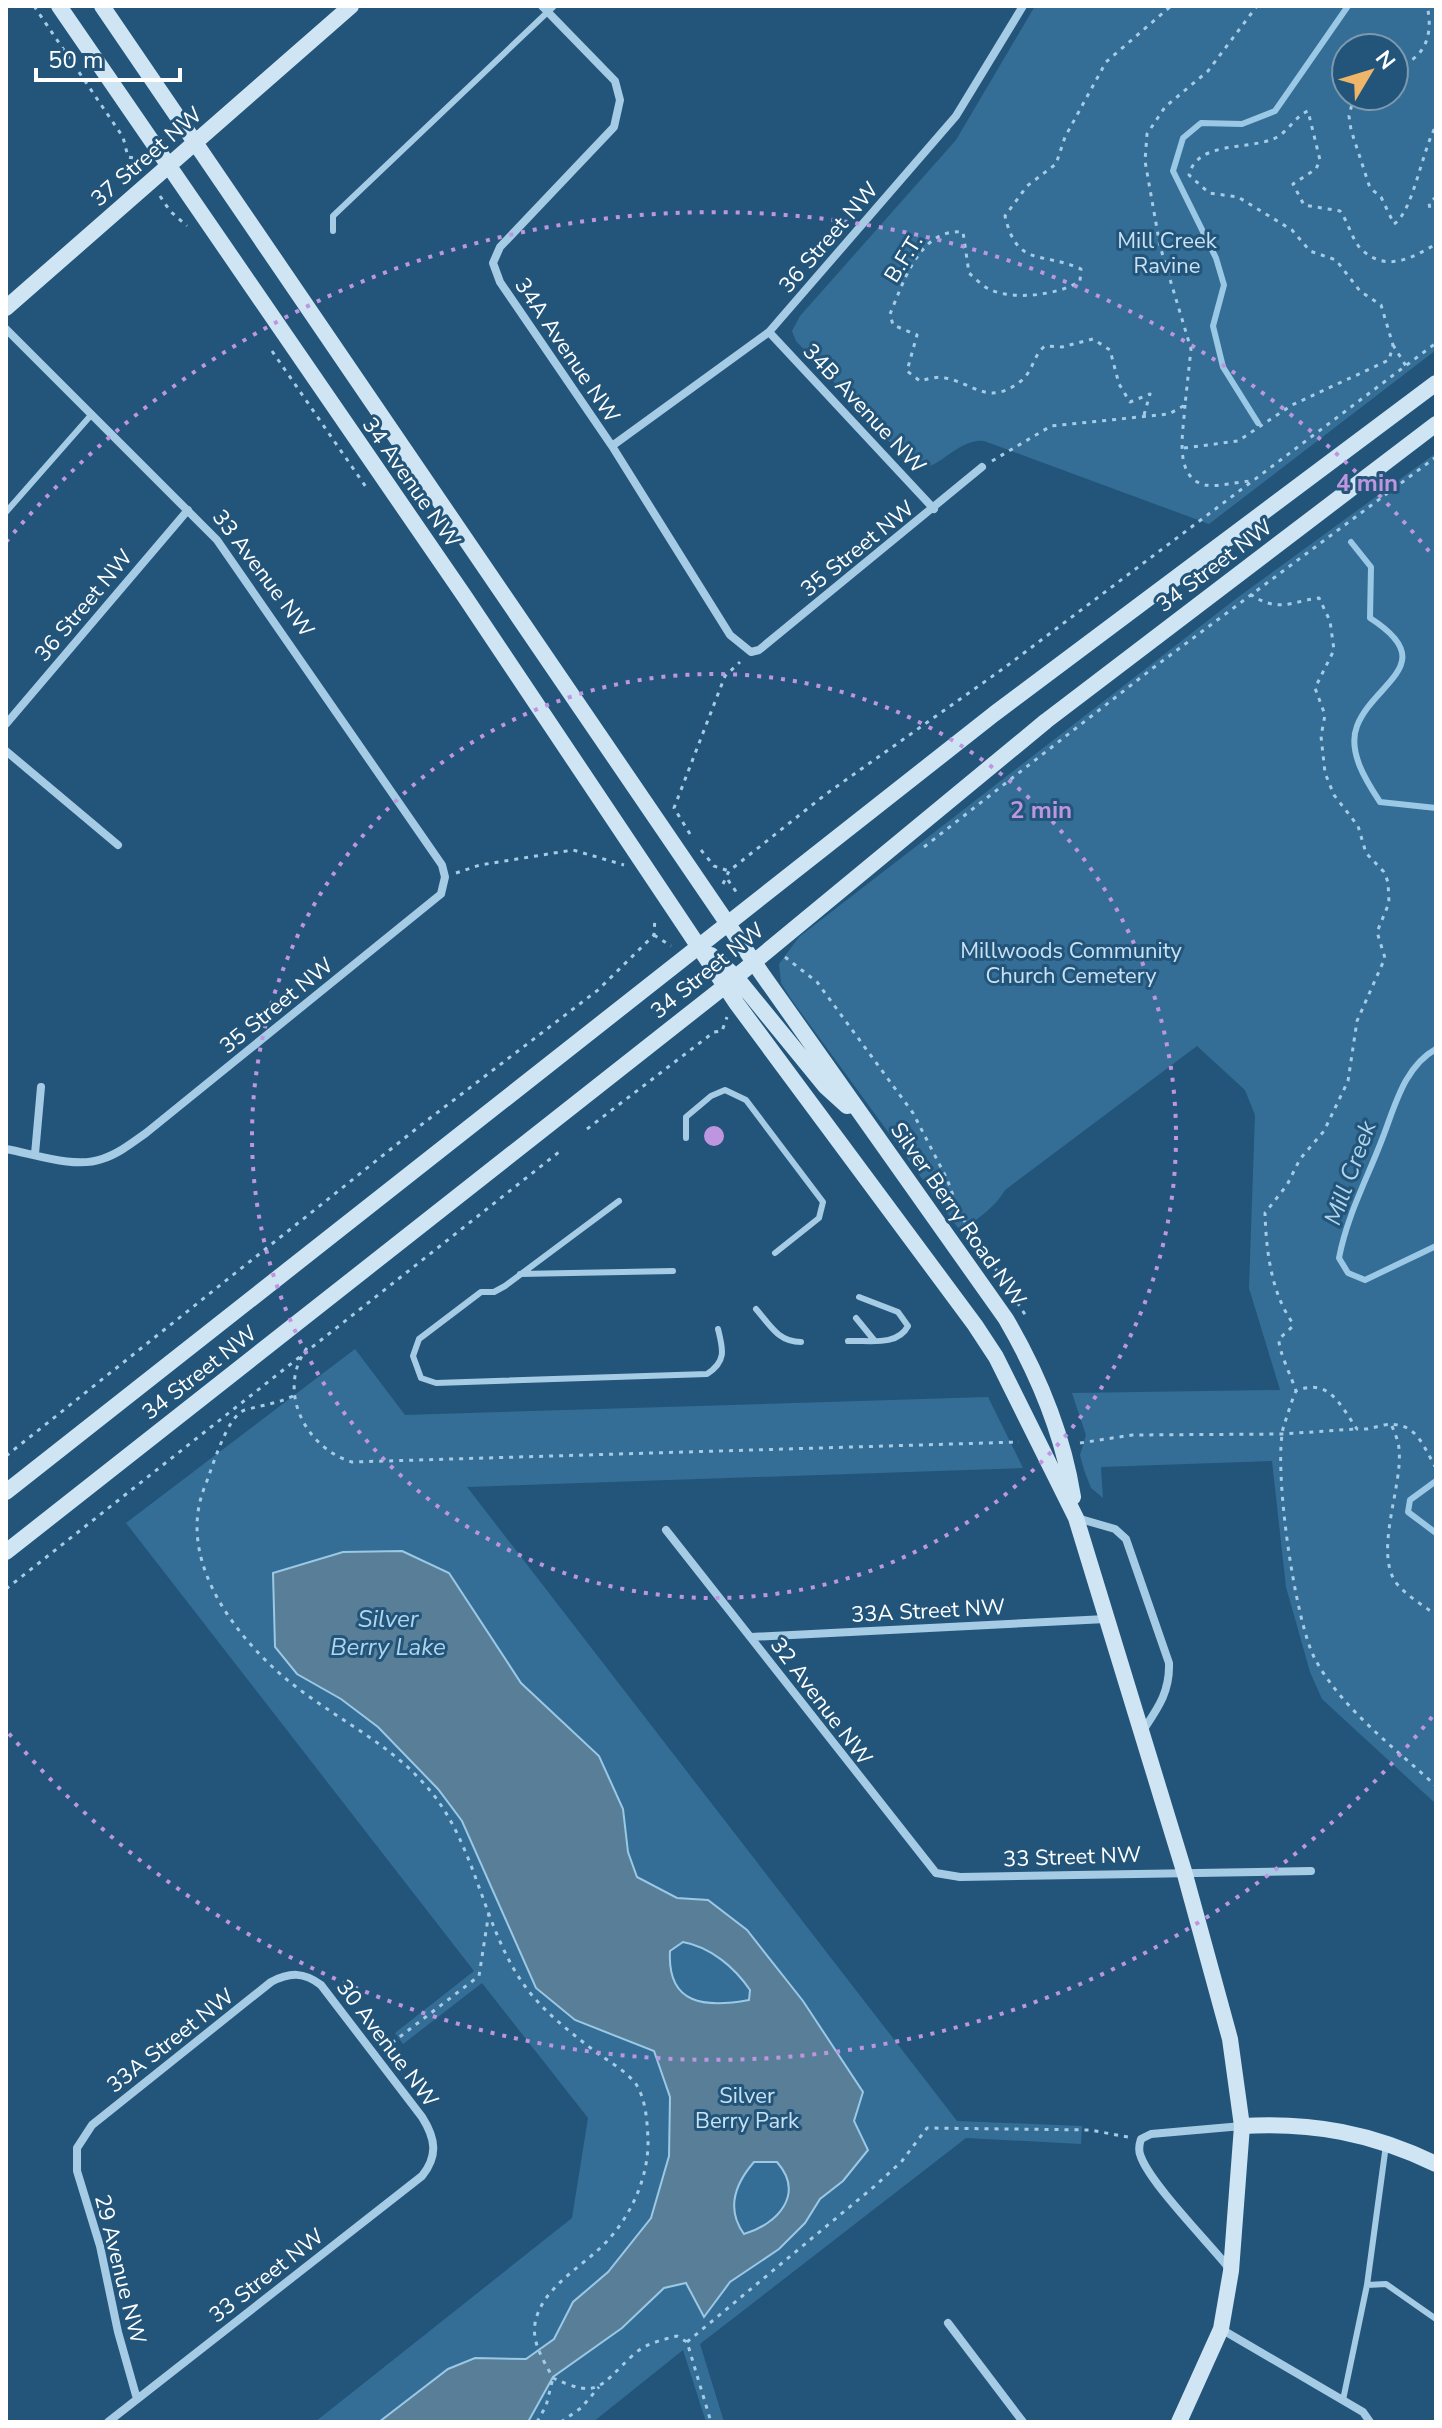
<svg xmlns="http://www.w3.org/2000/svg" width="1442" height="2428" font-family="'Nunito Sans',sans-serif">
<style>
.green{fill:#346e96;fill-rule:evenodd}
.water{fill:#597e98;stroke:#9ac8e5;stroke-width:2;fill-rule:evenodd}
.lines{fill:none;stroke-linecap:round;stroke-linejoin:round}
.stream{stroke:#9ac8e5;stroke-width:6}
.path{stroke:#a6cbe5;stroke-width:3;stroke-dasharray:4 6;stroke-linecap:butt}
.lane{stroke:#a6cbe5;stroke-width:6}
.street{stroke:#a6cbe5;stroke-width:8}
.secondary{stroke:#cfe5f4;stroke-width:16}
.ring{fill:none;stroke:#bd96df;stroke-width:4;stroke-dasharray:4 8}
.labels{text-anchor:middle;stroke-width:6;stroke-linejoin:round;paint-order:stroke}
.street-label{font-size:22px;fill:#fff;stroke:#23557a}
.park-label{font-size:22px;fill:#c9e2f4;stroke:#23557a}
.water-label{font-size:24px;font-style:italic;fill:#b1d5ec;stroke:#23557a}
.centre{fill:#bd96df;stroke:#23557a;stroke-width:4}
.ring-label{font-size:24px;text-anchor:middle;font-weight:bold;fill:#bd96df;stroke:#23557a;stroke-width:6;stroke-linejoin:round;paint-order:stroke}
</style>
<rect width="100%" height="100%" fill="#23557a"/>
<path class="green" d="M1035,6h401v344l-227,174 -225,-83c-32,-3 -51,43 -77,20l-111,-120 -4,-10 8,-15 156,-176zM1394,48v48h-48v-48z
M1436,453v1351l-114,-105 -12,-27 -24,-85 -14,-126 -171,6 2,31 -12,-10 -7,-18 -4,-15 6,-20 -14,-42 208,-3 -31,-102 6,-173 -10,-25 -48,-44 -192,144c-12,20 -27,27 -44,42l-170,-233 -10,-16 -2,-19 20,-27 438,-339z
M355,1349l50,66 583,-18 35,71 -556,19 490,634 125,5 -1,18 -115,-6 -266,206 24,78h-18l-23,-72 -90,72h-278l257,-204 16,-100 -106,-135 -79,61 -8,-11 79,-62 -348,-448z"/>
<path class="water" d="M402,1551l47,22 72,110 78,73 24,53 5,43 9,25 40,21 31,2 39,30 56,71 60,91 -9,29 14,29 -25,31 -23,18 -15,24 -26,26 -49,33 -26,35 -18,-34 -22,5 -42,40 -69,49 -25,45h-149l69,-53 27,-11 51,1 28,-20 19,-37 35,-30 43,-54 18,-62 1,-59 -16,-46 -79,-31 -39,-32 -74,-167 -24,-32 -60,-62 -37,-28 -44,-25 -22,-27 -2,-74 70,-21zM683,1942c28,5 52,26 67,48l-1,10c-44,8 -82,5 -79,-49zM754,2162h23c28,32 1,62 -33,72 -18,-25 -10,-49 10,-72z"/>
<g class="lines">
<path class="stream" d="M1258,423l-35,-56 -10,-41 11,-41 -8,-27 -43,-87 10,-33 18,-15 41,1 33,-13 73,-105
M1351,542l20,25 -1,51c72,46 4,64 -13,108 -10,26 10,56 23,76l56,6
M1436,1049c-33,18 -42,61 -55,93 -15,39 -34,74 -42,116l9,15 17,7 71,-34
M1436,1481l-26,19 -2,12 28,21"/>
<path class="path" d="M34,6l89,131 5,20 6,1 6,8
M1394,67c31,-6 40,-33 33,-61
M1354,96l-5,20 2,14 19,58 11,9 13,27c19,-12 28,-74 42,-98
M160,196l10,15 17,15
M1436,197l-7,6 1,6 6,1
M1393,345l13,21
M272,351l96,139
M1185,405c-1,24 -13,72 20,80 13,2 32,-3 45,-4
M1144,415l6,-21 -20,8 -11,-18 -9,-34 -17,-11 -31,8 -17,-1c-12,9 -11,24 -24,35 -33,26 -47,2 -76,-3 -9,-2 -17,1 -25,3l-13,-10 10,-36 -24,-10 -3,-11c14,-33 30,-86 73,-82l6,41c6,5 13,13 20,16 24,12 70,6 91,-8l1,-12c-40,-18 -64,-1 -76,-53l22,-30 29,-22 9,-27 41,-75 65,-56
M1184,448l54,-7 54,-36 97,-45 4,-15 -12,-40 -21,-14 -24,-31 -26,-9 -18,-21 -54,-33 -29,-4 -20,-18c8,-34 58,-25 84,-36 14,-5 21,-22 35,-28l12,49 -4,9 -23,15 11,21 36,6c8,10 12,29 21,38 25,24 51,9 75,-5
M992,461l59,-35 118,-12 16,-9 6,-56 -31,-103 -15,-85 2,-27 18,-27 43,-36 49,-65
M1250,594c28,19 39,8 69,4l11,23 4,29 -19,38 10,27 -4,21 4,37 9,22 24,31 8,27 18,19 4,10 1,21 -12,29 8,26 -28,63 -9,60 -24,50 -24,28 -13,26 -22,28c1,36 6,79 27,109v5l-13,12c-1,11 13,39 17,52
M690,834l-16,-26 51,-132 15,-14
M924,847l229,-179 283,-211
M701,850l13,16 15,5
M456,873l24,-8 93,-15 51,15
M728,880l9,13
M723,884l6,-13 97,-77 178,-126 432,-325
M654,935l17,11
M785,957l32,25 96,131 34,66 13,35 66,102
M587,1129l127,-97 8,-1 5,-14
M307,1348c-31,42 -2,100 45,114l667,-20
M293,1396c-17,8 -31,9 -48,14 -18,5 -33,59 -40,76 -28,69 23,141 73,186 47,42 108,67 149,115 52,59 55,147 104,207 19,23 43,41 66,59 13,9 29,18 39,31 10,16 11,36 12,55 1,41 -20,84 -50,111 -22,20 -54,39 -62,69 -6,22 7,40 17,59 45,21 46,9 79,-22 12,-12 29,-16 45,-20l10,6 24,80
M1392,1426c3,8 7,16 7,24 4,36 -26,103 -2,134 11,13 26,21 39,31
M1080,1443l52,-8 151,-1 72,-5
M6,1456l415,-331 177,-135 56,-55 1,-18
M1436,1468c-13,-22 -20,-48 -52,-43 -10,2 -16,5 -27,4 -17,-24 -28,-52 -61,-38 -5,11 -8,23 -12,34 -12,39 11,197 31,234 27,50 80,89 121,127
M6,1589l553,-437
M384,2049l95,-73 10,-64
M687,2342l189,-157 26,-24 25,-33 163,2 38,7
M537,2422l9,-16 7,-28
M561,2422l20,-14 18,-21"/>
<path class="lane" d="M333,231v-15l221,-210
M6,512l86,-98
M686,1138v-21l25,-21 14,-6 21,10 77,102 -4,16 -44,35
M619,1201l-114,85 -11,6h-13l-62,47 -6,17 8,22 15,5 271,-9c20,-13 16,-25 11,-45
M520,1274l153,-3
M756,1309c14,16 22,33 45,33
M856,1318l18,22
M848,1341c20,-1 49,6 60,-15l-10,-14 -39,-15
M1386,2145l-19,140 19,-1 50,35
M1343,2400l24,-115"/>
<path class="street" d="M542,6l73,75 5,19 -6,27 -114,120 -7,16 7,19 112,164 118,189 21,17 8,-2 223,-183
M6,329l211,211 225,325 3,12 -4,17 -295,239c-14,10 -28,21 -44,26 -27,10 -68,-5 -96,-10
M769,332l165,177
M612,446l157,-114 187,-216 67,-110
M6,724l182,-214
M6,751l112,94
M35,1154l6,-67
M1077,1518l38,11 11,10 43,124c1,29 -11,45 -27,69
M666,1530l270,343 24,4 351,-6
M751,1637l355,-18
M1228,2267c-20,-25 -77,-83 -87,-110 -3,-6 -2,-12 0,-18l10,-5 91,-8
M948,2323l75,99
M1221,2329l142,83 7,10
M108,2422l314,-246c16,-20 14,-37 0,-59l-101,-132c-17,-13 -31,-13 -50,-3l-179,143 -15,23v23l23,75 18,86 19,67"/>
<path class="secondary" d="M59,6l406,591 272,407 238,321 21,32 80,161 108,353 46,168 12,87 -11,145 -10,58 -42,93
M102,6l660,968 244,345c32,55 57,115 67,178
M6,308l345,-302
M711,955l25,22 89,109 22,20
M6,1492l988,-778 442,-331
M6,1552l719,-566 321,-265 390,-297
M1242,2126c70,-4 130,7 194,38"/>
</g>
<g class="ring">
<circle cx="714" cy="1136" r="462"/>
<path d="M1432 1717A924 924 0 0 1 6 1730M6 542A924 924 0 0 1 1432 555"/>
</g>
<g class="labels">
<g class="street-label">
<text transform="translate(146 156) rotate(-41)" y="8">37 Street NW</text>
<text transform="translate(828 237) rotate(-49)" y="8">36 Street NW</text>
<text transform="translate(903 258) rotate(-58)" y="8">B.F.T.</text>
<text transform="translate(568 350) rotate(56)" y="8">34A Avenue NW</text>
<text transform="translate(865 408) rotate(47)" y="8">34B Avenue NW</text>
<text transform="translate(412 482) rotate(55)" y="8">34 Avenue NW</text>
<text transform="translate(857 548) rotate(-39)" y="8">35 Street NW</text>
<text transform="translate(1214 565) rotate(-37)" y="8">34 Street NW</text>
<text transform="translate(264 573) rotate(53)" y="8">33 Avenue NW</text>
<text transform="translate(83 605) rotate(-50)" y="8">36 Street NW</text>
<text transform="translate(707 970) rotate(-39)" y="8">34 Street NW</text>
<text transform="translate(276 1005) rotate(-39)" y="8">35 Street NW</text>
<text transform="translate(959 1214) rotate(55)" y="8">Silver Berry Road NW</text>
<text transform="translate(199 1372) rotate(-38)" y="8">34 Street NW</text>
<text transform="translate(928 1610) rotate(-3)" y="8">33A Street NW</text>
<text transform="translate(822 1701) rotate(53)" y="8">32 Avenue NW</text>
<text transform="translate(1072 1856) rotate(-2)" y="8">33 Street NW</text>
<text transform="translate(170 2040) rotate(-38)" y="8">33A Street NW</text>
<text transform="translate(388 2043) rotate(53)" y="8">30 Avenue NW</text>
<text transform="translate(121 2269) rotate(76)" y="8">29 Avenue NW</text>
<text transform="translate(266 2275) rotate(-38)" y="8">33 Street NW</text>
</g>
<g class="park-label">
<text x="1167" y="248">Mill Creek<tspan x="1167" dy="25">Ravine</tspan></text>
<text x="1071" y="958">Millwoods Community<tspan x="1071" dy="25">Church Cemetery</tspan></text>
<text x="747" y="2103">Silver<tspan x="747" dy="25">Berry Park</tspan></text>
</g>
<g class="water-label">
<text transform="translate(1350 1173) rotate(-70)" y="8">Mill Creek</text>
<text x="388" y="1627">Silver<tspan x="388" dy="28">Berry Lake</tspan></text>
</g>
</g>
<circle cx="714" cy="1136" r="12" class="centre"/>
<g class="ring-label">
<text x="1367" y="491">4 min</text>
<text x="1041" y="818">2 min</text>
</g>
<rect width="1442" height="2428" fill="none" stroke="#ffffff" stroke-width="16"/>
<g transform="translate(1370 72) rotate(52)"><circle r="38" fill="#23557a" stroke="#7b99af" stroke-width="2"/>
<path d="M0-6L14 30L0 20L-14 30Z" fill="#efb66a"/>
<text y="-12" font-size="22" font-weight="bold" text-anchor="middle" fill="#ffffff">N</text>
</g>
<path d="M36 68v12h144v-12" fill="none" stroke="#ffffff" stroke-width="4"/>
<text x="48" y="68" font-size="24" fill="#ffffff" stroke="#23557a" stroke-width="6" paint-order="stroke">50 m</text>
</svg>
